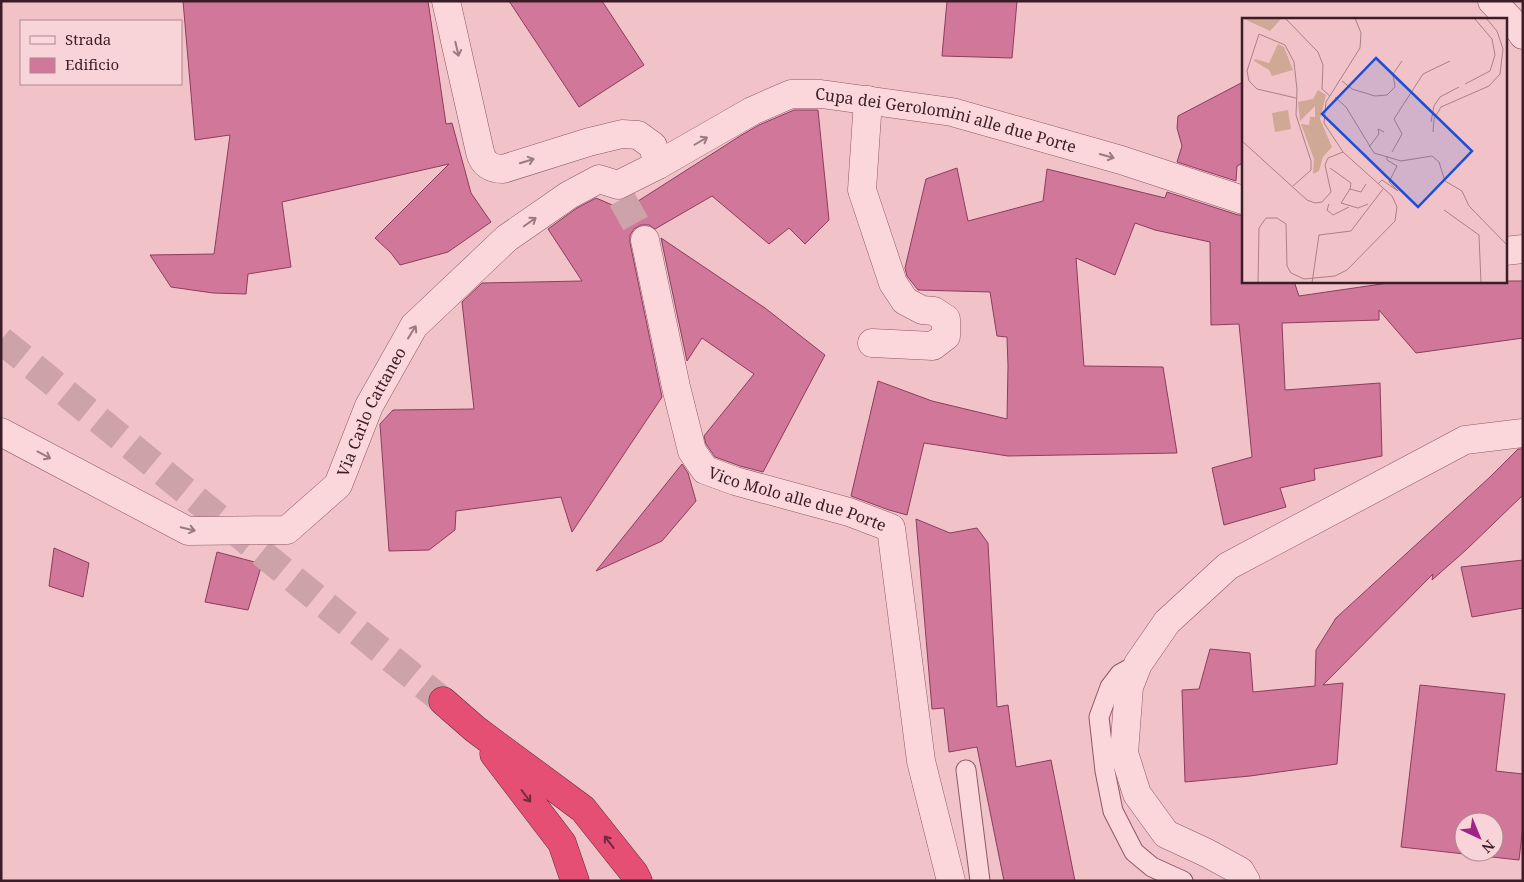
<svg xmlns="http://www.w3.org/2000/svg" width="1524" height="882" font-family="'Noto Serif',serif">
<style>
.building{fill:#d1779a;stroke:#8d3d5d;fill-rule:evenodd}
.lines{fill:none;stroke-linecap:round;stroke-linejoin:round}
.minor-tunnel{stroke:#cda2a8;stroke-width:28;stroke-dasharray:28 14;stroke-linecap:butt}
.motorway-tunnel{stroke:#cda2a8;stroke-width:28;stroke-dasharray:28 14;stroke-linecap:butt}
.service-casing{stroke:#8d5866;stroke-width:21}
.minor-casing{stroke:#8d5866;stroke-width:29}
.secondary-casing{stroke:#6e3c4b;stroke-width:29}
.motorway-casing{stroke:#5a2d3c;stroke-width:29}
.service{stroke:#fbd7db;stroke-width:19}
.minor{stroke:#fbd7db;stroke-width:28}
.secondary{stroke:#fbd7db;stroke-width:28}
.motorway{stroke:#e54f73;stroke-width:28}
.oneway{stroke:#9b7a81}
.oneway2{stroke:#6e2c3e}
.labels{text-anchor:middle;stroke-width:4;stroke-linejoin:round;paint-order:stroke}
.street-label{font-size:16px;fill:#3b1d27;stroke:#f8d3d7}
.inset-road{fill:none;stroke:#a88188;stroke-width:1}
.view{fill:#1d4ed8;fill-opacity:0.15;stroke:#1d4ed8;stroke-width:2.5}
.inset-edge{fill:none;stroke:#3b1d27;stroke-width:2.5}
</style>
<rect width="100%" height="100%" fill="#f1c3c8"/>
<path class="building" d="M183,1h245l18,123 6,-1 19,70 20,29 -43,30 -48,13 -9,-12 -16,-15 74,-74 -167,38 9,65 -43,7 -2,20 -33,-1 -42,-6 -21,-32 64,-1 16,-119 -35,5z
M509,1h93l42,64 -65,42z
M947,1h70l-5,57 -70,-2z
M1243,82v81l-6,3 -1,15 -59,-19 5,-16 -5,-18 1,-12z
M794,110h24l11,110 -24,24 -16,-16 -20,16 -57,-48 -57,33 -6,-4h-8l-7,4 -4,6v8l32,154 -90,135 -11,-35 -105,14 -1,19 -26,20 -40,1 -9,-127 13,-14 81,-1 -12,-107 20,-19 100,-2 -34,-52 29,-21 19,-10 28,12 116,-74 19,-11z
M957,168l11,53 75,-20 4,-32 118,29 2,-6 71,23h5v66h51l5,15 103,-15h121v57l-107,15 -37,-43v10l-97,3 3,67 95,-7 2,73 -68,13 1,11 -35,8 6,19 -62,18 -12,-57 40,-11 -13,-133 -28,1 -1,-83 -55,-12 -20,-7 -20,52 -39,-17 8,108 79,1 14,86 -169,3 -84,-13 -17,72 -18,-5 -38,-14 27,-115 54,20 75,18 1,-53 -1,-29 -10,-1 -7,-44 -72,-2 -11,-14 -2,-8 21,-89z
M661,238l104,70 60,47 -62,117 -23,-6 -25,-9 -9,-13 -2,-8 50,-62 -52,-36 -15,23z
M1518,449h5v46l-57,55 -34,30 1,-6 -110,111 20,-2 -6,81 -87,12 -65,6 -3,-92 17,-1 11,-40 40,4 3,39 62,-6 1,-36 20,-32 154,-141z
M682,464l6,9 8,28 -34,40 -66,30z
M916,519l34,14 27,-5 11,15 9,164 11,-2 8,62 35,-7 24,121h-71l-27,-134 -28,5 -5,-44 -12,1z
M54,548l35,15 -6,34 -34,-11z
M217,552l45,12 -14,46 -43,-8z
M1523,560v48l-51,9 -11,-50z
M1420,685l85,9 -9,77 27,3v52l-4,34 -118,-13zM1464,822h30v30h-30z"/>
<g class="lines">
<path class="minor-tunnel" d="M622,199l23,41"/>
<path class="motorway-tunnel" d="M1,340l442,361"/>
<g class="service-casing">
<path id="service" d="M1138,664l-18,10 -10,13 -11,30 6,54 8,40 21,41 18,15 31,14
M966,770l14,111"/>
</g>
<g class="minor-casing">
<g id="minor">
<path d="M446,1l34,151c3,12 11,17 23,17l86,-27 33,-8 16,1 15,11 5,19"/>
<path d="M868,100l-6,90 31,93 12,18 17,9 12,1 12,8v17l-13,10 -61,-3"/>
<path id="s1" d="M645,240l31,147 16,64 13,19 30,11 114,31 42,16 30,233 30,120"/>
<path d="M1505,251l18,-2"/>
<path id="s2" d="M1,432l187,99 99,-1 51,-45 31,-79 45,-80 93,-88 62,-43 30,-16 19,6 40,-20 94,-54 39,-17h30l131,18 169,48 122,40"/>
<path d="M1246,881l-6,-10 -33,-18 -41,-19 -29,-40 -13,-41 5,-66 9,-23 29,-42 61,-56 237,-126 58,-7"/>
</g>
</g>
<g class="secondary-casing">
<path id="secondary" d="M1492,1l26,27 5,7"/>
</g>
<g class="motorway-casing">
<path id="motorway" d="M443,701l32,28 108,80 51,64 4,8
M494,754l68,89 13,38"/>
</g>
<use href="#service" class="service"/>
<use href="#minor" class="minor"/>
<use href="#secondary" class="secondary"/>
<use href="#motorway" class="motorway"/>
</g>
<defs><path id="oneway-shaft" d="M-6 0H5M1.5-3L5.5 0L1.5 3" fill="none" stroke-width="1.6" stroke-linecap="round" stroke-linejoin="round" transform="scale(1.25)"/></defs>
<g class="oneway">
<use href="#oneway-shaft" transform="translate(457 49) rotate(77)"/>
<use href="#oneway-shaft" transform="translate(701 141) rotate(-30)"/>
<use href="#oneway-shaft" transform="translate(1107 156) rotate(16)"/>
<use href="#oneway-shaft" transform="translate(527 161) rotate(-17)"/>
<use href="#oneway-shaft" transform="translate(530 222) rotate(-35)"/>
<use href="#oneway-shaft" transform="translate(412 332) rotate(-58)"/>
<use href="#oneway-shaft" transform="translate(44 455) rotate(28)"/>
<use href="#oneway-shaft" transform="translate(188 529) rotate(13)"/>
</g>
<g class="oneway2">
<use href="#oneway-shaft" transform="translate(526 796) rotate(53)"/>
<use href="#oneway-shaft" transform="translate(609 842) rotate(-128)"/>
</g>
<g class="labels">
<g class="street-label">
<text dy="6" stroke="none"><textPath href="#s2" startOffset="1166">Cupa dei Gerolomini alle due Porte</textPath></text>
<text dy="6" stroke="none"><textPath href="#s2" startOffset="459">Via Carlo Cattaneo</textPath></text>
<text dy="6" stroke="none"><textPath href="#s1" startOffset="336">Vico Molo alle due Porte</textPath></text>
</g>
</g>
<g transform="translate(1242 18)">
<rect width="265" height="265" fill="#f1c3c8"/>
<path d="M0,0h38l1,1 -11,12zM36,26l6,3 9,23 -21,6 -3,-6 -15,-9 1,-2 14,4zM76,72l8,5 -6,24 12,28 -9,10 -4,14 -6,3 1,-15 -13,-35 8,1 1,-8h5v-11l-15,15 -2,-19 15,-3zM46,92l3,19 -16,3 -3,-19z" fill="#d0a896"/>
<path class="inset-road" d="M43,0l33,34 5,13 -1,24 8,7M100,63l10,8 23,7 12,-1 8,-8 -2,-13 9,-13M223,66l25,-13 5,-16 -3,-16 -18,-21M93,79l11,10 28,46 27,8 31,-5 7,6 6,19 17,10 7,15 38,39M189,104l3,-16 6,-9 19,-10M191,114l1,-13 7,-12 48,-21 11,-12 3,-25 -6,-18 -11,-13M0,123l65,59 8,3 7,-1 9,-10 -6,-27 3,-7 15,-6M127,129l10,-13 -1,-5 6,3M150,134l10,-18 -8,-15 29,-45 27,-13M88,150l21,15 -1,6M124,166l-5,8 -11,-3 -9,14 17,5 10,-4M136,166l4,-4 16,11 -9,-9 8,-16 -10,-6v-4M51,168l18,-16v-9l-15,-46 1,-25 -3,-28 -9,-17 -26,-11 -12,37 2,10 8,8 39,9M87,186l-2,6 6,5 16,-8M202,192l35,25 2,48M16,265l1,-55 7,-10h11l9,6 1,42 4,7 13,6 31,-3 12,-6 48,-49 2,-14 -5,-11 -49,-44 -19,-29 2,-21 34,-54 1,-15 -6,-15M70,265l7,-48 32,-4 32,-42"/>
<path class="view" d="M134,40l96,93 -54,56 -96,-93z"/>
<rect width="265" height="265" class="inset-edge"/>
</g>
<rect width="1524" height="882" fill="none" stroke="#3b1d27" stroke-width="5"/>
<rect x="20" y="20" width="162" height="65" fill="#f8d3d7" stroke="#ac8a91"/>
<rect x="30" y="36" width="25" height="8" fill="#fbd7db" stroke="#ac8a91"/>
<text x="65" y="45" font-size="15" fill="#3b1d27">Strada</text>
<rect x="30" y="58" width="25" height="15" fill="#d1779a" stroke="#ac8a91"/>
<text x="65" y="70" font-size="15" fill="#3b1d27">Edificio</text>
<g transform="translate(1479 837) rotate(136)"><circle r="24" fill="#f8d3d7" stroke="#ac8a91"/>
<path d="M0-4L9 19L0 12L-9 19Z" fill="#9f2488"/>
<text y="-8" font-size="14" font-weight="bold" text-anchor="middle" fill="#3b1d27">N</text>
</g>
</svg>
